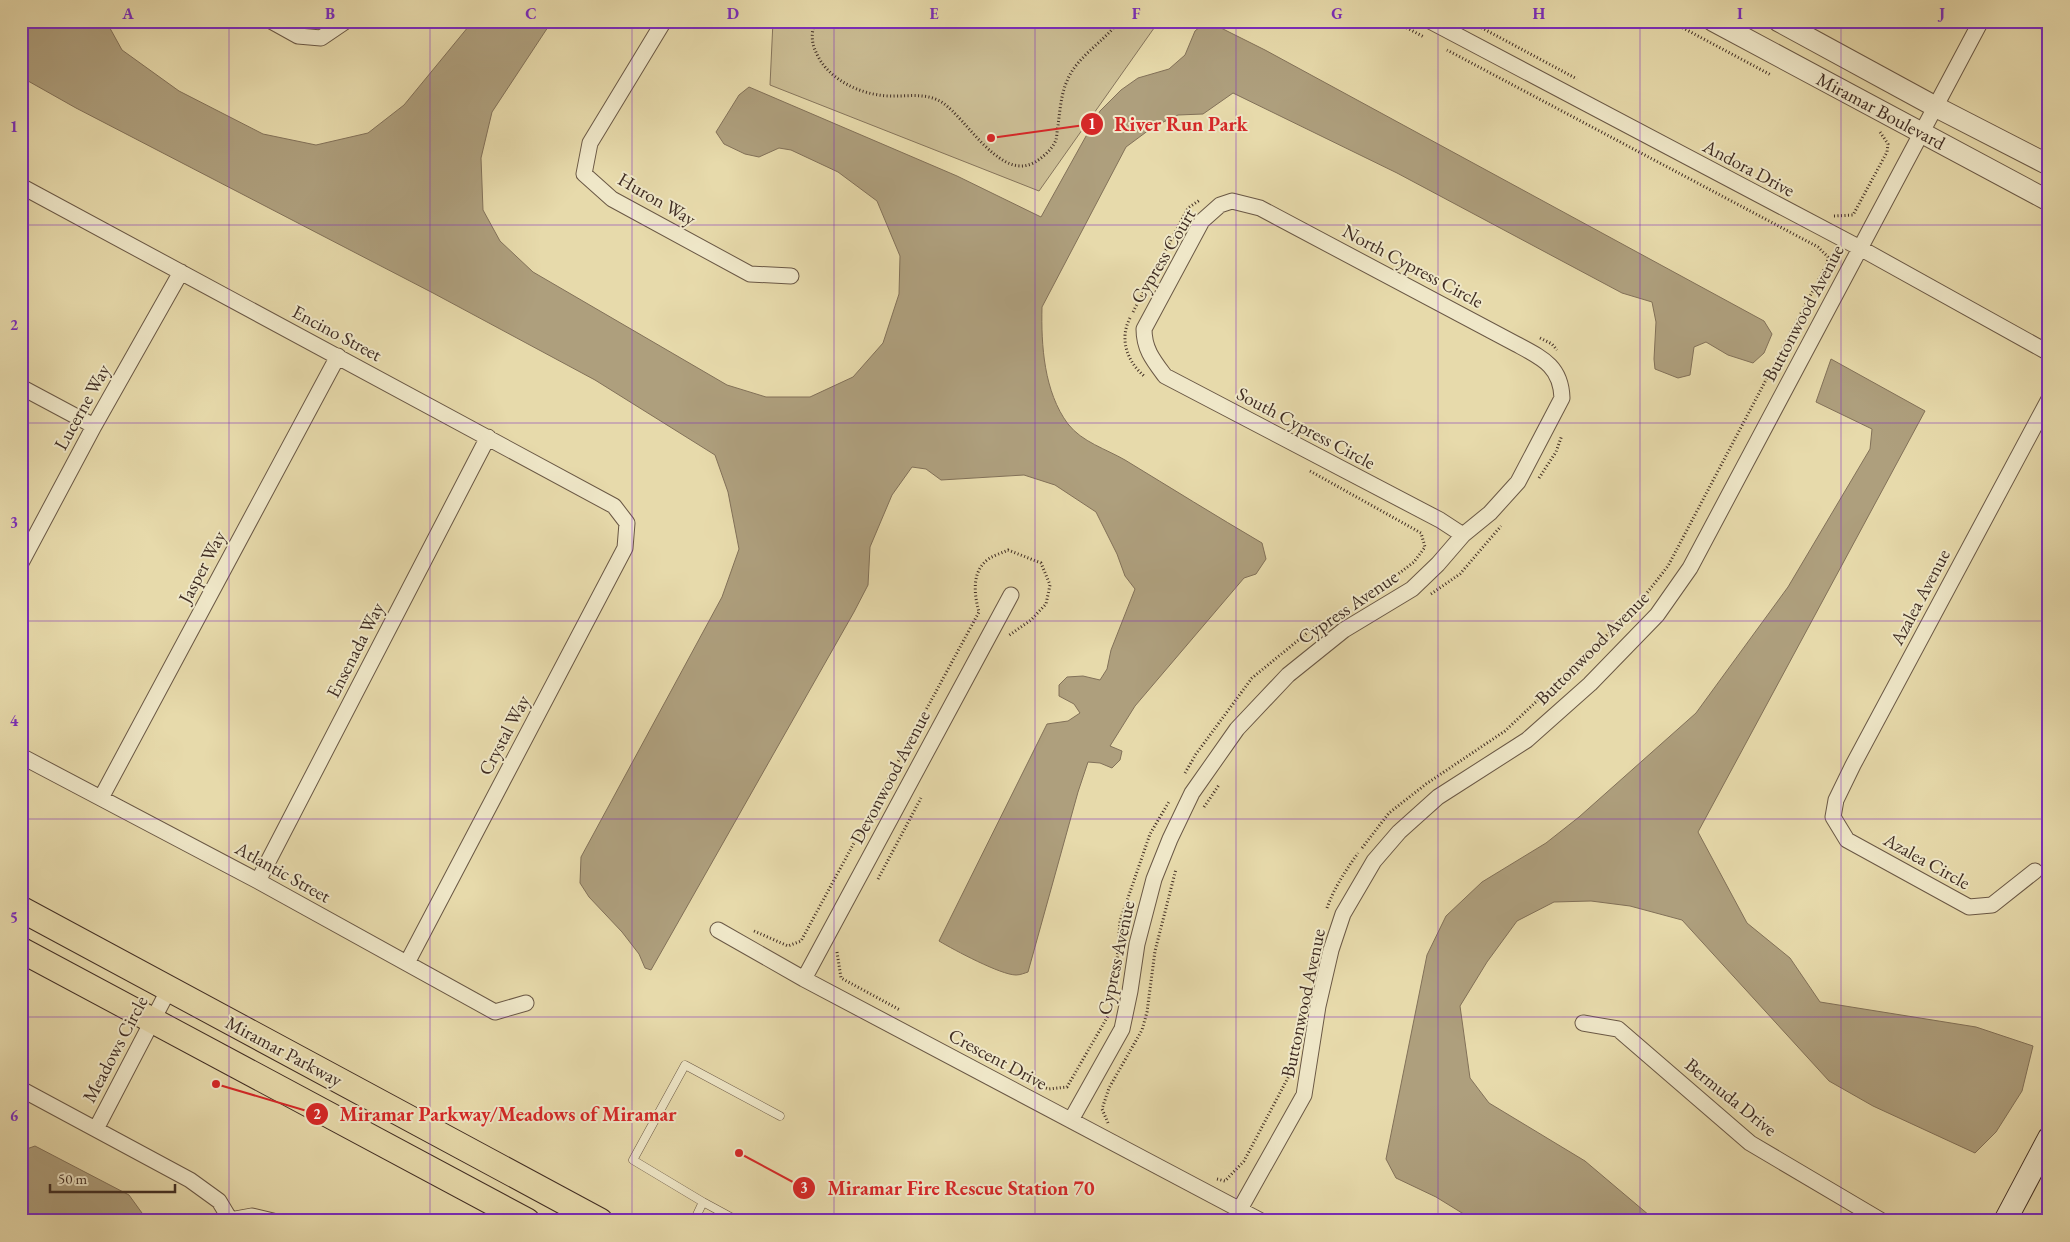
<svg xmlns="http://www.w3.org/2000/svg" width="2070" height="1242" viewBox="0 0 2070 1242" font-family="'EB Garamond',serif">
  <style>
    .green { fill: #cbbd94; stroke: #86755c }
    .water { fill: #ae9f7d; stroke: #827159 }
    .lines { fill: none; stroke-linecap: round; stroke-linejoin: round }
    .service-casing { stroke: #6a5845; stroke-width: 9 }
    .minor-casing { stroke: #6a5845; stroke-width: 17 }
    .tertiary-casing { stroke: #6a5845; stroke-width: 22 }
    .secondary-casing { stroke: #402d23; stroke-width: 24 }
    .primary-casing { stroke: #402d23; stroke-width: 27 }
    .path { stroke: #402d23; stroke-width: 3; stroke-dasharray: 1 2.5; stroke-linecap: butt }
    .service { stroke: #efe7c8; stroke-width: 8 }
    .minor { stroke: #efe7c8; stroke-width: 15 }
    .tertiary { stroke: #efe7c8; stroke-width: 20 }
    .secondary { stroke: #efe7c8; stroke-width: 22 }
    .primary { stroke: #e7daab; stroke-width: 25 }
    .grid { fill: none; stroke: #7b2cbf; stroke-width: 1; stroke-opacity: 0.55 }
    .labels { text-anchor: middle; dominant-baseline: central; stroke-width: 4; stroke-linejoin: round; paint-order: stroke }
    .street-label { font-size: 19px; fill: #402d23; stroke: #efe7c8 }
    .leader { fill: none; stroke: #d62828; stroke-width: 2 }
    .callout-dot { fill: #d62828; stroke: #efe7c8; stroke-width: 2 }
    .mark-label { font-size: 15px; text-anchor: middle; font-weight: bold; fill: #fff }
    .callout-label { font-size: 20px; text-anchor: middle; font-weight: bold; fill: #d62828; stroke: #efe7c8; stroke-width: 4; stroke-linejoin: round; paint-order: stroke }
    .neatline { fill: none; stroke: #7b2cbf; stroke-width: 2 }
    .grid-label { font-size: 16px; text-anchor: middle; font-weight: bold; fill: #7b2cbf }
  </style>
  <rect width="100%" height="100%" fill="#e7daab"/>
  <filter id="stains"><feTurbulence type="fractalNoise" baseFrequency=".004" numOctaves="4"/><feColorMatrix values="0 0 0 0 .2 0 0 0 0 .09 0 0 0 0 .02 0 0 0 .5 -.17"/></filter>
  <radialGradient id="worn" r=".72"><stop offset=".6" stop-color="#630" stop-opacity="0"/><stop offset="1" stop-color="#630" stop-opacity=".3"/></radialGradient>
  <!-- green -->
  <path class="green" d="M773 21H1159L1039 191 770 85Z"/>
  <!-- water -->
  <path class="water" d="M21 21H106L122 50 179 91 263 134 316 145 368 133 404 105 473 21H552L492 112 481 158 483 210 500 241 533 272 727 385 766 397H810L853 377 883 343 899 294 900 256 877 201 838 172 791 150 779 148 759 157 745 154 724 144 716 132 739 95 749 87 957 176 1041 217 1100 111 1121 90 1138 78 1169 69 1185 55 1195 31 1207 21 1265 50 1764 321 1772 334 1764 353 1753 363 1728 355 1706 342 1694 347 1690 375 1678 378 1655 369 1654 359 1656 322 1652 302 1622 293 1397 173 1233 93 1203 114 1178 115 1153 127 1126 147 1042 307C1041 345 1044 392 1068 424 1082 442 1106 449 1125 460 1171 488 1216 516 1262 543L1266 559 1256 574 1244 578 1135 706 1110 746 1122 751 1120 760 1112 768 1100 763 1088 762 1078 792 1028 972C1025 973 1020 975 1016 975 1001 975 954 950 939 941L1047 724 1068 721 1080 713 1074 704 1059 696V685L1067 677 1083 676 1100 680 1107 669 1111 650 1135 589 1125 576 1117 554 1096 512 1055 485 1024 475 941 480 926 469 912 467 892 495 870 547 868 585 854 612 651 970 645 968 639 954 622 932 589 897 580 883 581 857 722 597 739 549 728 492 715 455 595 380 433 293 76 108 21 77Z
    M1831 359 1925 411 1698 832 1747 923 1790 958 1820 1002 1976 1027 2033 1046 2022 1091 1996 1132 1975 1153 1873 1106 1829 1081 1682 920 1630 906 1591 901 1554 902 1517 921 1487 962 1460 1006 1470 1078 1489 1103 1585 1161 1656 1221H1475L1436 1197 1396 1178 1386 1159 1427 955 1446 916 1482 882 1546 843 1579 817 1696 713 1788 587 1870 449 1872 429 1816 402Z
    M35 1146 129 1195 142 1213 138 1221H21V1151Z"/>
  <g class="lines">
    <!-- service casing -->
    <g class="service-casing">
      <path id="service" d="M703 1202 633 1160 685 1065 780 1116
        M694 1221 703 1202 738 1221"/>
    </g>
    <!-- minor casing -->
    <g class="minor-casing">
      <path id="minor" d="M271 21 298 36 321 38 346 21
        M664 21 590 143 584 174 612 199 750 274 791 276
        M1430 21 1860 248 2049 353
        M2043 21 2049 24
        M21 186 614 506 627 523 625 548 407 963
        M21 387 94 426
        M21 563 94 426 181 272
        M21 756 258 881 495 1012 526 1003
        M101 798 338 356
        M2035 871 1992 905 1969 907 1847 840 1833 817 1836 800 1853 765 2049 399
        M258 881 488 437
        M718 930 804 979 1261 1221
        M804 979 1011 595
        M1583 1023 1618 1029 1750 1143 1882 1221
        M21 1089 190 1180 219 1201 231 1221
        M1071 1120 1122 1029 1130 991 1137 944 1154 879 1170 839 1192 793 1237 729 1288 675 1344 630 1412 589 1438 564 1463 535 1490 513 1518 482 1562 398C1561 366 1542 358 1516 344L1260 208 1232 201 1220 205 1202 221 1144 329C1144 349 1153 360 1165 376L1440 520 1463 535
        M96 1129 169 989
        M1240 1209 1304 1095 1318 1006 1331 950 1343 914 1374 861 1399 832 1438 797 1527 740 1590 684 1657 615 1690 568 1981 21
        M230 1220 252 1216 273 1221"/>
    </g>
    <!-- tertiary casing -->
    <g class="tertiary-casing">
      <path id="tertiary" d="M1713 21 2049 201
        M1778 21 1936 107 2049 165"/>
    </g>
    <!-- secondary casing -->
    <g class="secondary-casing">
      <path id="secondary" d="M2005 1221 2049 1138"/>
    </g>
    <!-- primary casing -->
    <g class="primary-casing">
      <path id="primary" d="M21 909 600 1221
        M21 950 527 1221"/>
    </g>
    <!-- path -->
    <path class="path" d="M815 21C810 37 812 46 820 60 835 84 868 97 895 96 912 96 928 93 943 103 966 119 997 174 1028 165 1039 162 1052 150 1056 140 1057 136 1057 130 1058 125 1060 111 1061 94 1067 81 1077 56 1104 42 1119 21
      M1394 21 1424 37
      M1469 21 1577 79
      M1670 21 1771 75
      M1834 216 1853 215 1887 152 1888 144 1880 132
      M1133 312 1188 208 1200 200
      M1130 318C1119 339 1127 361 1144 376
      M1540 338 1552 344 1557 350
      M1310 471 1421 533 1425 547 1414 562 1376 591
      M1539 478 1556 452 1562 435
      M1431 594 1460 574 1501 526
      M1185 773 1196 754 1252 678 1312 629 1334 616
      M1204 807 1219 785
      M1362 848 1389 813 1426 784 1505 731 1608 634 1643 598 1668 566 1827 264 1828 257 1818 247 1447 50
      M878 879 921 798
      M1327 908C1334 888 1346 870 1358 853
      M754 931 788 946 801 941 979 612C974 594 971 570 990 558 995 555 1002 553 1008 550L1041 563 1050 585 1046 604 1031 620 1008 636
      M837 952 841 978 900 1010
      M1117 961 1120 921 1150 834 1170 800
      M1046 1088 1049 1089 1067 1087 1108 1016
      M1108 1123 1102 1109 1109 1088 1142 1030 1147 1012 1155 951 1176 869
      M1217 1179 1225 1181 1244 1161 1291 1072"/>
    <!-- service -->
    <use href="#service" class="service"/>
    <!-- minor -->
    <use href="#minor" class="minor"/>
    <!-- tertiary -->
    <use href="#tertiary" class="tertiary"/>
    <!-- secondary -->
    <use href="#secondary" class="secondary"/>
    <!-- primary -->
    <use href="#primary" class="primary"/>
  </g>
  <!-- grid -->
  <path class="grid" d="M229 21V1221M430 21V1221M632 21V1221M834 21V1221M1035 21V1221M1236 21V1221M1438 21V1221M1640 21V1221M1841 21V1221M21 225H2049M21 423H2049M21 621H2049M21 819H2049M21 1017H2049"/>
  <g class="labels">
    <!-- street labels -->
    <g class="street-label">
      <text transform="translate(1881 111) rotate(28)">Miramar Boulevard</text>
      <text transform="translate(1749 168) rotate(28)">Andora Drive</text>
      <text transform="translate(657 199) rotate(30)">Huron Way</text>
      <text transform="translate(1163 256) rotate(-59)">Cypress Court</text>
      <text transform="translate(1413 266) rotate(28)">North Cypress Circle</text>
      <text transform="translate(1803 313) rotate(-62)">Buttonwood Avenue</text>
      <text transform="translate(337 333) rotate(28)">Encino Street</text>
      <text transform="translate(82 407) rotate(-61)">Lucerne Way</text>
      <text transform="translate(1306 428) rotate(28)">South Cypress Circle</text>
      <text transform="translate(202 567) rotate(-62)">Jasper Way</text>
      <text transform="translate(1920 597) rotate(-62)">Azalea Avenue</text>
      <text transform="translate(1348 607) rotate(-34)">Cypress Avenue</text>
      <text transform="translate(1592 648) rotate(-45)">Buttonwood Avenue</text>
      <text transform="translate(355 650) rotate(-63)">Ensenada Way</text>
      <text transform="translate(504 735) rotate(-62)">Crystal Way</text>
      <text transform="translate(890 777) rotate(-62)">Devonwood Avenue</text>
      <text transform="translate(1927 861) rotate(29)">Azalea Circle</text>
      <text transform="translate(283 872) rotate(29)">Atlantic Street</text>
      <text transform="translate(1116 958) rotate(-78)">Cypress Avenue</text>
      <text transform="translate(1303 1003) rotate(-78)">Buttonwood Avenue</text>
      <text transform="translate(115 1049) rotate(-62)">Meadows Circle</text>
      <text transform="translate(284 1051) rotate(28)">Miramar Parkway</text>
      <text transform="translate(998 1059) rotate(28)">Crescent Drive</text>
      <text transform="translate(1731 1097) rotate(39)">Bermuda Drive</text>
    </g>
  </g>
  <!-- callouts -->
  <path class="leader" d="M991 138L1092 124M216 1084L317 1114M739 1153L804 1188"/>
  <g class="callout-dot">
    <circle cx="991" cy="138" r="5"/>
    <circle cx="216" cy="1084" r="5"/>
    <circle cx="739" cy="1153" r="5"/>
    <circle cx="1092" cy="124" r="12"/>
    <circle cx="317" cy="1114" r="12"/>
    <circle cx="804" cy="1188" r="12"/>
  </g>
  <g class="mark-label">
    <text x="1092" y="129">1</text>
    <text x="317" y="1119">2</text>
    <text x="804" y="1193">3</text>
  </g>
  <g class="callout-label">
    <text x="1181" y="131">River Run Park</text>
    <text x="508" y="1121">Miramar Parkway/Meadows of Miramar</text>
    <text x="961" y="1195">Miramar Fire Rescue Station 70</text>
  </g>
  <!-- margin -->
  <rect width="2070" height="1242" fill="none" stroke="#e7daab" stroke-width="55"/>
  <!-- scale -->
  <path d="M50 1184v8h125v-8" fill="none" stroke="#402d23" stroke-width="2.5"/>
  <text x="58" y="1184" font-size="15" fill="#402d23" stroke="#efe7c8" stroke-width="4" paint-order="stroke">50 m</text>
  <rect x="28" y="28" width="2014" height="1186" class="neatline"/>
  <g class="grid-label">
    <text x="128" y="19">A</text>
    <text x="330" y="19">B</text>
    <text x="531" y="19">C</text>
    <text x="733" y="19">D</text>
    <text x="934" y="19">E</text>
    <text x="1136" y="19">F</text>
    <text x="1337" y="19">G</text>
    <text x="1539" y="19">H</text>
    <text x="1740" y="19">I</text>
    <text x="1942" y="19">J</text>
    <text x="14" y="132">1</text>
    <text x="14" y="330">2</text>
    <text x="14" y="528">3</text>
    <text x="14" y="726">4</text>
    <text x="14" y="923">5</text>
    <text x="14" y="1121">6</text>
  </g>
  <rect width="100%" height="100%" filter="url(#stains)"/>
  <rect width="100%" height="100%" fill="url(#worn)"/>
</svg>
